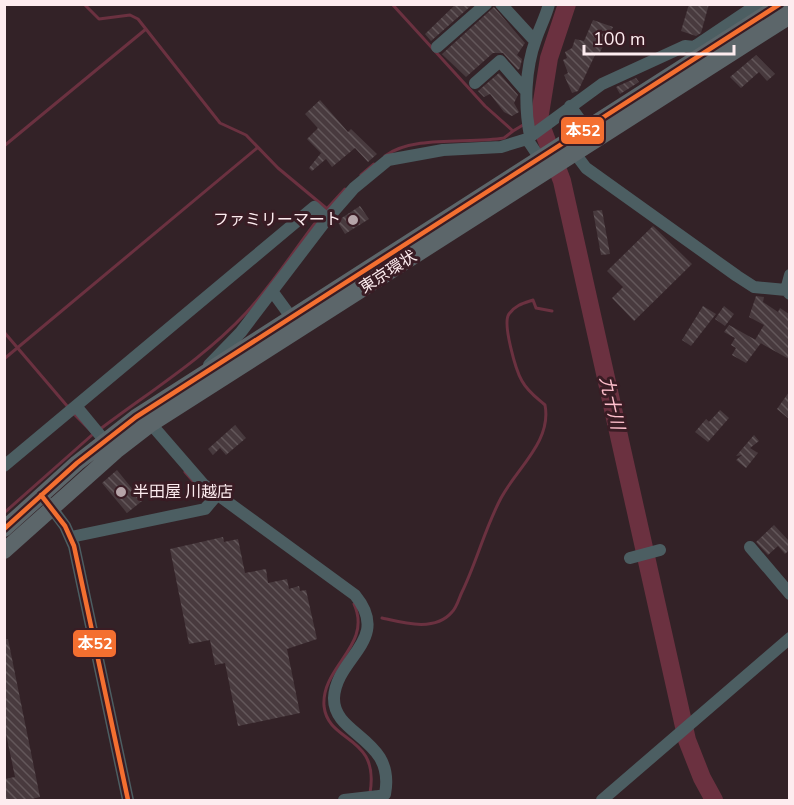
<svg xmlns="http://www.w3.org/2000/svg" width="794" height="805" viewBox="0 0 794 805" font-family="'Nunito Sans','Noto Sans JP',sans-serif">
  <style>
    .lines { fill: none; stroke-linecap: round; stroke-linejoin: round }
    .stream { stroke: #6b3140; stroke-width: 3 }
    .river { stroke: #6b3140; stroke-width: 18 }
    .building { fill: url(#building-back-hatch) }
    .minor { stroke: #4c5e62; stroke-width: 12 }
    .highway { stroke: #5c666a; stroke-width: 16 }
    .bus-1-casing { stroke: #391c24; stroke-width: 9 }
    .bus-1 { stroke: #f46f30; stroke-width: 4.5 }
    .poi-dot { fill: #b6a5a9; stroke: #391c24; stroke-width: 2 }
    .labels { text-anchor: middle; dominant-baseline: central; stroke-width: 6; stroke-linejoin: round; paint-order: stroke }
    .poi-label { font-size: 16px; fill: #fdecef; stroke: #391c24; text-anchor: end }
    .street-label { font-size: 16px; fill: #fdecef; stroke: #391c24 }
    .water-label { font-size: 18px; font-style: italic; fill: #ffc0cd; stroke: #391c24 }
    .line-badge { stroke: #391c24; stroke-width: 2 }
    .badge-label { font-size: 16px; text-anchor: middle; font-weight: bold; fill: #fff }
  </style>
  <defs>
    <pattern id="building-back-hatch" width="6" height="6" patternUnits="userSpaceOnUse" patternTransform="scale(1.5)"><rect width="6" height="6" fill="#483a3e"/><path d="M-1 5l2 2M0 0l6 6M5-1l2 2" fill="none" stroke="#63575a"/></pattern>
  </defs>
  <rect width="100%" height="100%" fill="#332227"/>
  <g class="lines">
    <!-- stream -->
    <path class="stream" d="M84 4 99 19 130 15 138 19 220 123 246 135 278 168 326 208
      M392 4 485 106 513 131 523 125
      M4 146 146 29
      M385 156C413 135 469 144 504 138L513 131
      M361 175 374 164
      M323 213 345 189
      M4 332 68 407
      M4 359 257 148
      M72 412 94 434
      M99 430C149 392 203 359 246 313 273 284 295 249 319 218
      M185 472 199 488
      M4 513 92 435
      M354 604C373 646 321 666 324 706 328 744 380 734 370 793
      M382 618C404 623 435 632 452 612 457 607 459 598 462 592 477 561 485 528 501 498 517 468 552 441 545 405 537 398 528 392 522 381 516 371 502 323 509 314 515 305 524 303 533 300L536 308 552 311"/>
    <!-- river -->
    <path class="river" d="M567 4 549 58 539 120 562 181 687 740 702 778 714 800"/>
  </g>
  <!-- building -->
  <path class="building" d="M456 4H473L431 41 425 34Z
    M689 4H709L701 33 696 36 681 31Z
    M494 7 525 43 517 55 522 59 520 68 518 70 503 53H493L466 77 442 54Z
    M593 20 613 27 599 54 596 53 578 91 572 93 564 75 568 73 563 60 567 58 565 52 572 48 575 39 584 41Z
    M756 55 775 74 767 81 759 72 741 88 730 77Z
    M499 73 518 95 514 103 519 112 512 116 504 112 490 94 484 97 478 91Z
    M636 78 639 82 620 94 616 87Z
    M320 100 348 132 351 129 377 154 368 162 355 148 332 167 326 159 312 171 309 168 321 153 307 139 318 128 305 114Z
    M360 206 369 219 345 234 337 221Z
    M602 210 610 254 601 255 593 211Z
    M653 226 692 264 634 321 612 298 623 287 607 271Z
    M756 296 764 297 763 302 778 312 780 308 789 314V359L755 340 764 325 749 317Z
    M703 306 716 314 691 346 682 340Z
    M724 306 734 314 725 326 715 319Z
    M729 325 761 343 746 363 732 355 736 348 731 345 735 338 724 332Z
    M789 392V419L777 409Z
    M720 410 729 418 708 442 695 432 706 419 709 422Z
    M235 425 246 438 226 455 220 448 213 455 208 449Z
    M754 435 759 441 750 448 758 453 746 468 736 460 742 455 736 456Z
    M117 470 142 501 127 513 102 483Z
    M774 525 789 541V550L785 554 778 546 768 555 756 542Z
    M223 537 224 542 238 539 245 573 266 569 268 583 287 579 289 589 299 586 300 591 306 590 317 639 287 649 300 713 238 726 225 663 215 665 210 640 189 644 170 549Z
    M4 639H8L40 797 23 801H4V779L15 777 4 724Z"/>
  <g class="lines">
    <!-- minor -->
    <path class="minor" d="M501 4 535 41
      M437 47 486 4
      M475 83 500 61 526 91
      M570 106 586 128
      M530 136C524 105 525 69 536 39 540 27 546 16 549 4
      M527 139 539 157
      M574 152 586 168 737 276 754 287 786 290 790 294
      M786 290 790 275
      M272 291 291 317
      M209 365 241 332 327 219
      M76 406 104 440
      M151 424 203 484 355 595C392 640 336 657 334 698 333 736 396 738 385 794L379 796 344 800
      M4 466 314 207 327 219 354 188 388 160 443 150 501 147 527 139 602 84 685 46 694 47 758 4
      M48 503 65 526 74 546 128 800
      M71 537 205 509 216 496
      M750 547 790 594
      M630 558 660 550
      M602 800 790 638"/>
    <!-- highway -->
    <path class="highway" d="M4 529 77 463 136 417 781 4
      M4 551 116 451 151 424 790 16"/>
    <!-- bus-1 casing -->
    <g class="bus-1-casing">
      <path id="bus-1" d="M41 495 65 526 74 546 128 800
        M4 529 77 463 136 417 780 4"/>
    </g>
    <!-- bus-1 -->
    <use href="#bus-1" class="bus-1"/>
  </g>
  <!-- markers -->
  <g class="poi-dot">
    <circle cx="353" cy="220" r="6"/>
    <circle cx="121" cy="492" r="6"/>
  </g>
  <g class="labels">
    <!-- poi labels -->
    <g class="poi-label">
      <text x="341" y="220">ファミリーマート</text>
      <text x="133" y="492" text-anchor="start">半田屋 川越店</text>
    </g>
    <!-- street labels -->
    <g class="street-label">
      <text transform="translate(388 272) rotate(-33)">東京環状</text>
    </g>
    <!-- water labels -->
    <g class="water-label">
      <text transform="translate(612 403) rotate(77)">九十川</text>
    </g>
  </g>
  <g class="line-badge">
    <rect x="560" y="116" width="45" height="29" rx="6" fill="#f46f30"/>
    <rect x="72" y="629" width="45" height="29" rx="6" fill="#f46f30"/>
  </g>
  <g class="badge-label">
    <text x="583" y="136">本52</text>
    <text x="95" y="649">本52</text>
  </g>
  <!-- border -->
  <rect width="794" height="805" fill="none" stroke="#fdecef" stroke-width="12"/>
  <!-- scale -->
  <path d="M584 45v9h150v-9" fill="none" stroke="#fdecef" stroke-width="3"/>
  <text x="593" y="45" font-size="18" fill="#fdecef" stroke="#391c24" stroke-width="4.5" paint-order="stroke">100 m</text>
</svg>
